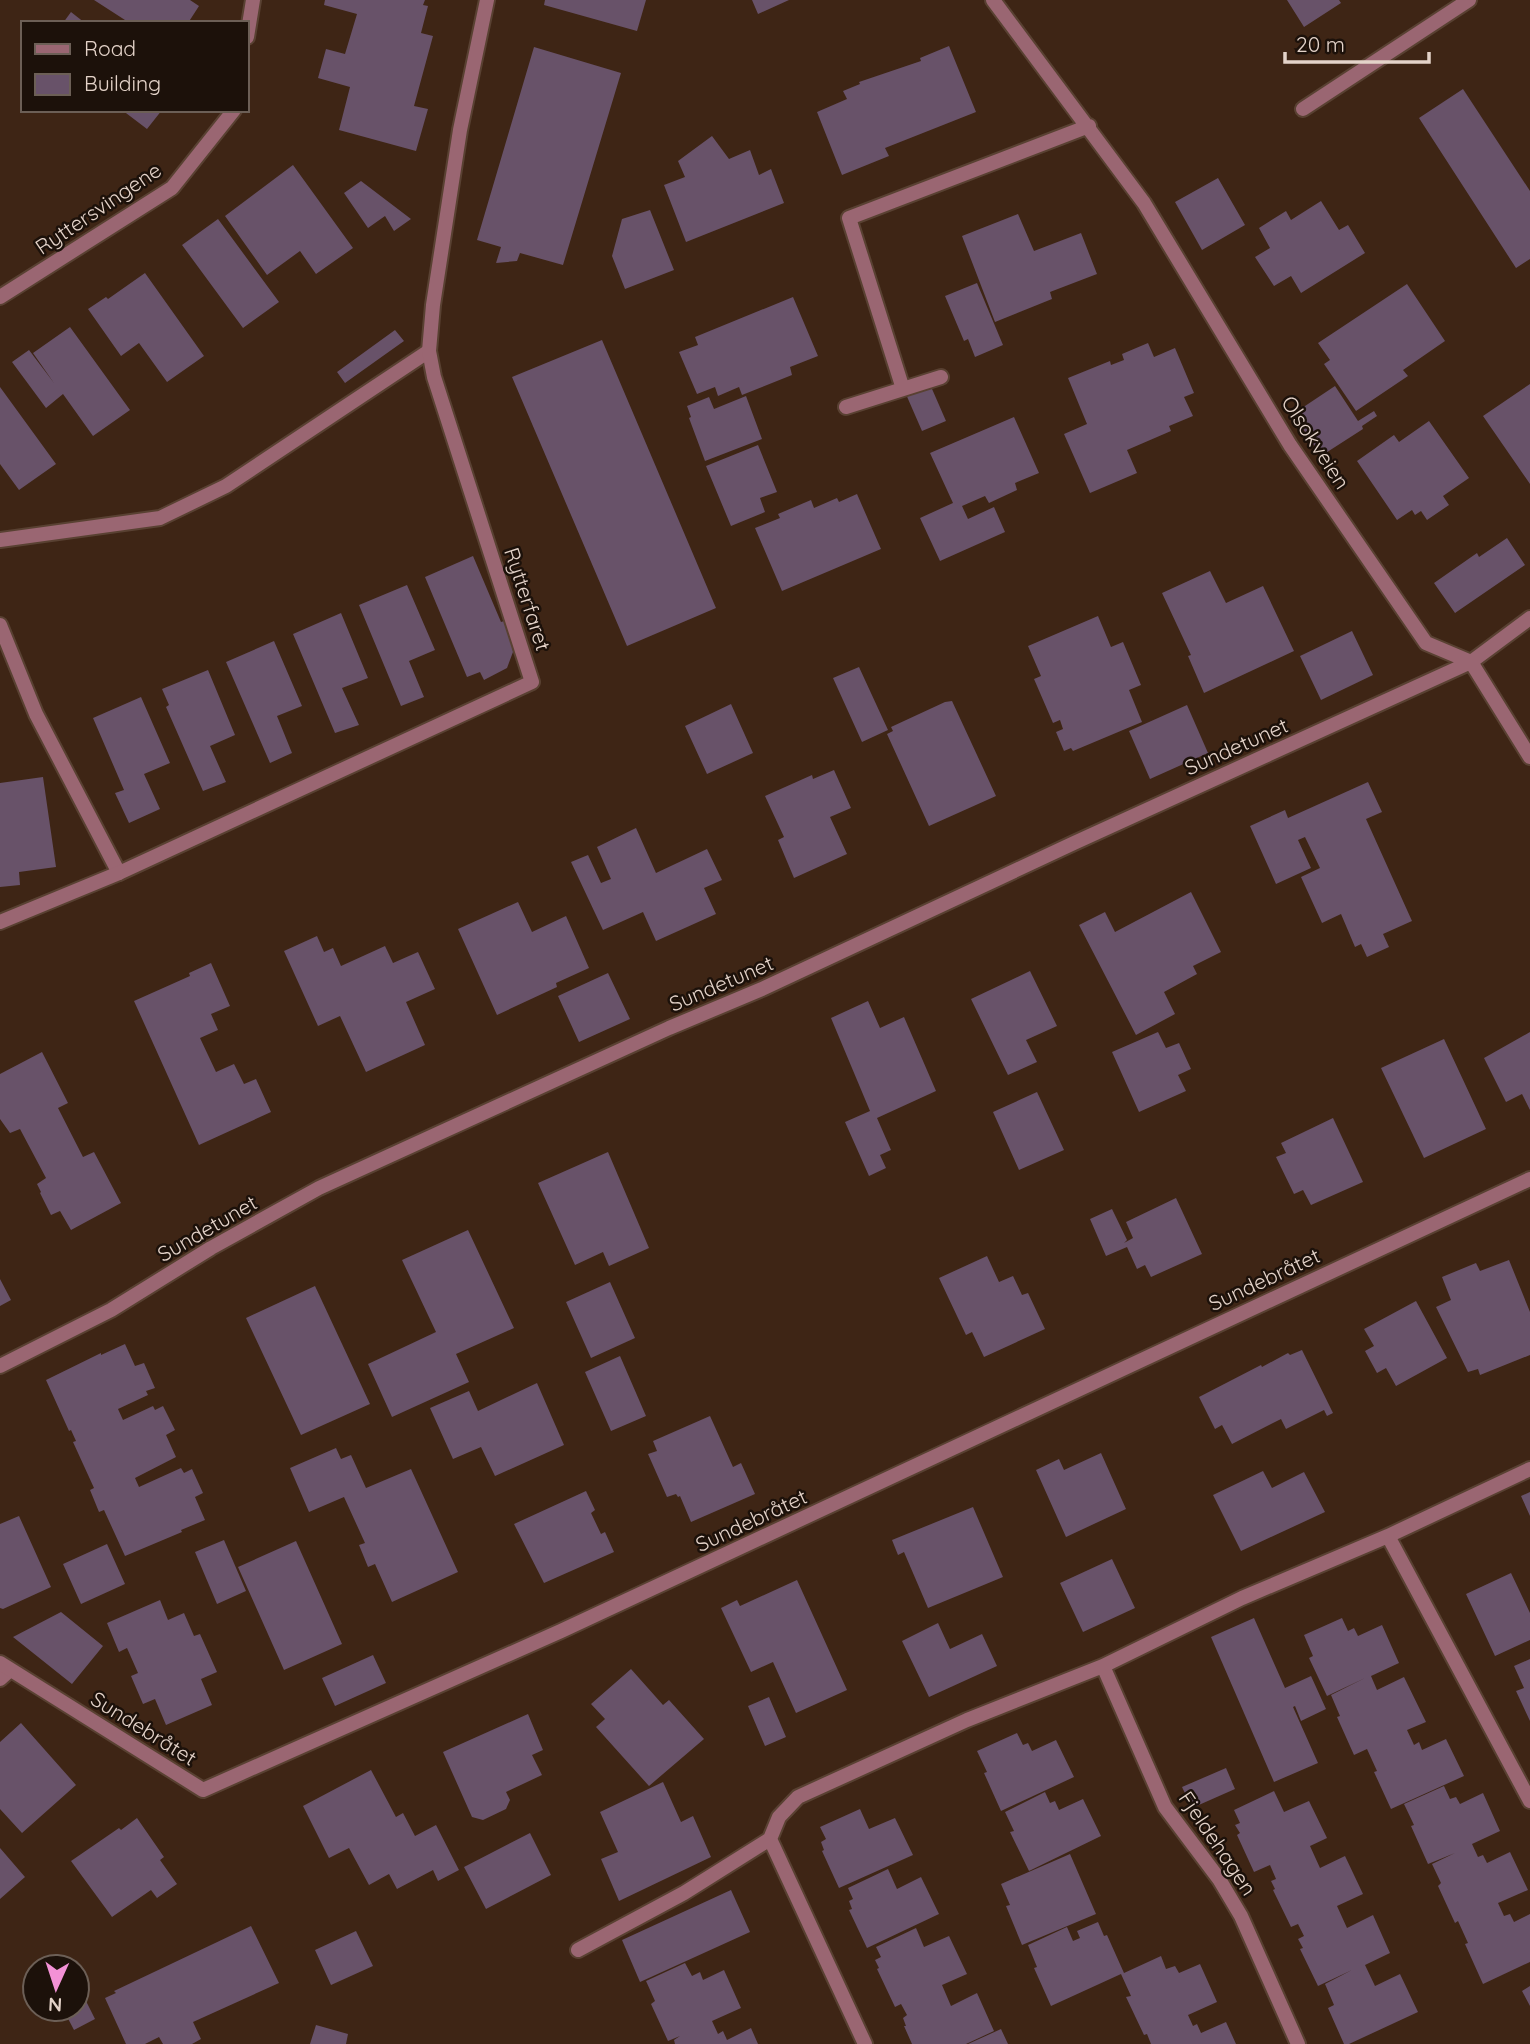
<svg xmlns="http://www.w3.org/2000/svg" width="1530" height="2044" viewBox="0 0 1530 2044" font-family="Quicksand,sans-serif">
  <style>
    .building { fill: #685269 }
    .lines { fill: none; stroke-linecap: round; stroke-linejoin: round }
    .service-casing { stroke: #594132; stroke-width: 18 }
    .minor-casing { stroke: #594132; stroke-width: 18 }
    .service { stroke: #9a6672; stroke-width: 14 }
    .minor { stroke: #9a6672; stroke-width: 14 }
    .labels { text-anchor: middle; dominant-baseline: central; stroke-width: 5; stroke-linejoin: round; paint-order: stroke }
    .street-label { font-size: 21px; fill: #e4d3c9; stroke: #1c110a }
  </style>
  <rect width="100%" height="100%" fill="#3e2515"/>
  <!-- building -->
  <path class="building" d="M94 0H190L199 6 188 23H124L125 20Z
    M325 0H425L423 5 428 6 421 33 433 36 414 106 428 109 416 151 339 130 350 87 318 78 326 49 345 54 357 14 324 5Z
    M545 0H646L637 31 544 5Z
    M752 0H789L758 14Z
    M1287 0H1339L1341 3 1304 27Z
    M71 12 85 23H63Z
    M949 46 976 112 885 148 889 156 842 175 817 112 847 99 843 91 860 84 859 82 921 61 920 58Z
    M534 47 621 73 563 265 520 253 517 261 496 263 501 247 477 240Z
    M1463 89 1530 191V259L1516 268 1419 118Z
    M122 110H162L147 129Z
    M712 136 729 159 750 150 759 175 771 169 784 203 686 242 664 185 685 177 678 161Z
    M293 165 353 248 316 274 300 251 267 275 225 216Z
    M1218 178 1245 225 1202 250 1175 202Z
    M361 181 411 219 394 231 385 216 368 228 344 193Z
    M1321 201 1339 230 1348 225 1365 253 1301 293 1291 276 1274 286 1255 257 1270 248 1259 228 1286 211 1291 220Z
    M650 210 674 270 625 289 612 256 622 219Z
    M1018 214 1034 251 1081 233 1097 274 1050 292 1052 299 995 322 962 236Z
    M218 219 279 302 243 328 182 245Z
    M145 273 204 356 167 382 139 343 121 356 88 309 106 297 108 299Z
    M977 283 1003 345 975 357 968 339 964 341 945 296Z
    M1407 284 1445 341 1403 370 1408 376 1356 411 1324 364 1330 360 1318 343Z
    M793 297 818 356 790 367 792 375 742 395 739 387 718 396 715 387 697 394 679 352 698 345 695 337Z
    M70 327 130 410 93 436 63 394 46 408 12 362 29 350 54 383 33 353Z
    M395 330 404 341 345 383 337 372Z
    M602 340 716 608 627 646 512 377Z
    M1148 343 1154 357 1175 348 1194 393 1184 397 1193 416 1169 426 1171 431 1127 450 1137 473 1090 493 1064 434 1087 424 1068 378 1110 361 1111 365 1124 360 1122 354Z
    M929 382 946 421 922 431 905 392Z
    M1530 384V484L1483 416Z
    M1335 386 1358 421 1374 411 1377 416 1362 426 1363 429 1321 456 1293 414Z
    M0 387 56 464 19 490 0 464Z
    M746 396 762 439 705 461 689 418 691 417 687 406 709 397 714 409Z
    M1014 417 1039 473 1015 483 1017 490 989 503 985 496 962 506 968 519 994 507 1005 532 940 561 920 518 953 503 930 453Z
    M1429 421 1469 478 1443 496 1449 505 1427 520 1421 511 1415 515 1412 510 1397 520 1357 461 1394 435 1399 442Z
    M758 445 777 492 760 498 765 512 731 526 706 466Z
    M857 494 881 549 782 591 755 528 780 518 778 514 811 500 814 508 837 498 839 502Z
    M1507 538 1525 565 1455 613 1434 583 1477 553 1479 557Z
    M473 556 501 622 504 621 512 642 513 652 507 668 484 680 480 672 467 677 425 577Z
    M1210 571 1226 603 1263 586 1294 651 1204 693 1188 656 1191 655 1162 593Z
    M407 585 435 650 409 661 424 697 401 706 359 605Z
    M341 613 368 678 342 688 359 725 335 733 293 634Z
    M1098 616 1111 647 1123 642 1141 685 1129 690 1142 722 1073 751 1071 748 1064 751 1056 732 1063 729 1060 720 1053 723 1034 679 1041 676 1028 646Z
    M1352 631 1373 675 1321 700 1300 656Z
    M274 641 302 706 277 716 292 753 270 763 226 662Z
    M859 667 888 730 862 742 833 678Z
    M208 670 235 735 210 746 226 782 203 791 166 707 169 705 162 689Z
    M141 697 170 763 144 774 160 809 129 823 115 793 124 790 93 718Z
    M952 701 996 796 929 826 887 734 893 731 891 727 945 702Z
    M731 704 753 753 707 774 685 726Z
    M1187 705 1208 753 1150 779 1129 731Z
    M834 770 851 808 830 817 847 854 794 878 778 840 784 837 765 796 812 775 813 779Z
    M43 777 56 867 19 872 20 885 0 887V783Z
    M1368 782 1382 812 1366 819 1412 921 1383 934 1389 947 1367 957 1361 944 1355 947 1341 914 1322 923 1301 877 1320 868 1305 837 1298 840 1311 868 1276 884 1250 826 1285 810 1288 818Z
    M636 828 656 873 707 849 722 880 704 888 716 914 656 941 643 912 603 930 571 862 588 855 601 883 611 879 597 847Z
    M1191 892 1221 952 1193 966 1197 974 1164 992 1175 1014 1136 1035 1079 925 1105 912 1115 932Z
    M518 902 532 932 566 916 589 968 556 983 557 987 497 1015 458 929Z
    M317 936 324 952 333 948 341 966 385 946 393 963 418 952 435 989 406 1002 425 1045 366 1072 340 1016 318 1026 284 951Z
    M211 963 230 1006 211 1014 218 1030 200 1038 216 1072 234 1064 244 1084 256 1079 271 1112 199 1145 134 1001 190 976 189 973Z
    M1030 971 1057 1026 1026 1040 1037 1062 1008 1075 971 999Z
    M608 973 630 1019 579 1042 558 996Z
    M868 1001 880 1028 904 1017 936 1091 877 1118 891 1150 880 1155 886 1168 869 1176 845 1122 870 1111 831 1018Z
    M1158 1032 1166 1048 1179 1043 1191 1069 1178 1075 1186 1091 1139 1112 1112 1052Z
    M1530 1032V1110L1522 1094 1506 1102 1484 1058Z
    M1444 1039 1486 1129 1424 1158 1381 1068Z
    M42 1052 68 1103 58 1108 83 1157 94 1152 121 1203 71 1230 60 1211 51 1215 40 1193 41 1192 37 1184 46 1178 20 1129 10 1133 0 1119V1074Z
    M1037 1092 1064 1150 1019 1170 993 1112Z
    M1333 1118 1363 1182 1311 1205 1303 1190 1294 1194 1276 1157 1286 1153 1281 1143Z
    M608 1152 649 1248 609 1266 603 1252 575 1265 538 1183Z
    M1176 1198 1202 1254 1151 1277 1145 1265 1137 1269 1127 1247 1106 1256 1090 1219 1112 1209 1127 1240 1124 1243 1133 1238 1126 1222Z
    M468 1230 514 1328 456 1354 469 1382 392 1417 368 1364 436 1332 402 1260Z
    M987 1256 999 1282 1013 1276 1022 1295 1028 1293 1045 1329 984 1357 972 1332 966 1335 939 1278Z
    M1509 1260 1530 1312V1355L1480 1375 1478 1369 1468 1372 1436 1307 1451 1300 1442 1277 1476 1263 1480 1271Z
    M0 1279 11 1300 0 1306Z
    M610 1282 635 1338 591 1358 566 1302Z
    M315 1286 370 1404 301 1435 246 1318Z
    M1416 1301 1447 1358 1396 1386 1386 1368 1377 1373 1365 1351 1374 1346 1364 1329Z
    M125 1344 135 1366 144 1363 155 1388 146 1391 148 1395 118 1409 123 1420 153 1406 155 1410 163 1406 175 1430 166 1435 176 1457 135 1478 139 1487 181 1468 184 1473 192 1469 203 1493 195 1497 205 1520 181 1530 182 1532 125 1556 104 1510 99 1512 90 1490 94 1488 73 1442 76 1441 71 1430 69 1431 46 1380 101 1353V1355Z
    M1302 1350 1333 1413 1327 1416 1324 1410 1286 1429 1281 1419 1232 1444 1222 1425 1215 1429 1199 1397 1261 1365 1262 1367 1288 1353 1290 1355Z
    M620 1356 646 1416 611 1431 585 1372Z
    M537 1383 564 1445 495 1476 481 1447 453 1459 430 1408 469 1391 478 1411Z
    M710 1416 733 1467 741 1463 755 1494 691 1522 680 1496 678 1497 676 1494 667 1497 648 1454 657 1451 653 1441Z
    M336 1448 341 1459 351 1455 366 1488 411 1469 458 1572 392 1602 375 1564 368 1567 359 1545 365 1543 344 1497 309 1512 290 1468Z
    M1101 1453 1126 1509 1066 1537 1036 1470 1059 1459 1064 1470Z
    M1263 1471 1272 1488 1304 1472 1325 1512 1241 1551 1213 1495Z
    M586 1491 595 1510 591 1513 601 1534 605 1532 614 1552 544 1583 514 1524Z
    M1530 1492V1516L1521 1496Z
    M973 1507 1003 1577 928 1608 904 1552 898 1555 892 1540Z
    M19 1516 51 1587 3 1609 0 1608V1524Z
    M224 1540 246 1591 217 1604 195 1552Z
    M296 1541 342 1644 284 1670 238 1567Z
    M107 1544 125 1584 81 1604 63 1564Z
    M1112 1559 1135 1608 1083 1632 1060 1583Z
    M1511 1573 1530 1613V1640L1495 1656 1466 1594Z
    M797 1580 847 1690 796 1713 773 1662 751 1672 721 1608 737 1600 740 1606Z
    M160 1600 168 1620 184 1613 194 1636 200 1634 217 1672 201 1679 212 1705 166 1725 155 1699 143 1704 131 1676 138 1673 127 1648 119 1652 107 1623Z
    M61 1612 103 1646 72 1684 13 1637Z
    M1254 1618 1285 1688 1311 1676 1326 1709 1301 1721 1295 1706 1293 1707 1318 1763 1274 1782 1211 1637Z
    M1342 1618 1348 1631 1354 1628 1358 1636 1382 1625 1399 1663 1371 1676 1377 1690 1404 1677 1426 1722 1407 1730 1414 1745 1419 1742 1422 1750 1446 1739 1464 1776 1391 1809 1374 1772 1377 1771 1367 1749 1354 1755 1337 1717 1340 1716 1331 1695 1365 1678 1327 1696 1309 1658 1313 1656 1304 1635Z
    M938 1623 950 1649 982 1634 997 1666 929 1697 902 1641Z
    M373 1655 386 1683 335 1706 322 1678Z
    M1530 1659V1721L1516 1691 1524 1688 1514 1666Z
    M631 1669 663 1705 669 1700 704 1739 649 1786 596 1727 605 1719 591 1704Z
    M769 1697 786 1737 765 1746 748 1706Z
    M528 1714 543 1750 532 1755 542 1775 506 1792 510 1800 506 1809 483 1820 472 1817 443 1752Z
    M21 1723 76 1785 22 1833 0 1809V1742Z
    M1017 1733 1023 1745 1028 1743 1032 1751 1056 1740 1074 1777 1001 1811 984 1773 987 1772 977 1751Z
    M1226 1768 1235 1789 1192 1808 1182 1787Z
    M371 1770 396 1817 403 1813 415 1836 436 1825 459 1870 438 1881 433 1870 397 1889 389 1874 369 1885 349 1848 329 1858 303 1806Z
    M663 1782 681 1822 693 1816 711 1857 619 1901 601 1859 618 1852 600 1812Z
    M1444 1786 1450 1799 1456 1797 1460 1804 1483 1793 1500 1831 1472 1844 1478 1857 1483 1855 1487 1863 1510 1852 1528 1890 1498 1903 1504 1916 1510 1914 1514 1922 1530 1914V1962L1483 1984 1465 1944 1468 1943 1458 1921 1455 1923 1438 1886 1441 1883 1432 1864 1455 1853 1428 1864 1411 1826 1414 1825 1404 1804Z
    M1274 1791 1284 1812 1309 1801 1327 1838 1310 1846 1320 1868 1345 1856 1363 1894 1337 1906 1347 1928 1373 1915 1390 1953 1365 1965 1375 1986 1400 1974 1418 2012 1349 2044H1344L1328 2008 1334 2005 1325 1984 1352 1970 1318 1986 1300 1949 1303 1948 1298 1939 1304 1936 1298 1924 1291 1927 1273 1890 1275 1889 1271 1881 1276 1879 1270 1865 1254 1872 1237 1835 1240 1833 1235 1825 1240 1823 1234 1810Z
    M1045 1792 1050 1803 1055 1801 1059 1810 1083 1799 1101 1836 1029 1871 1010 1832 1014 1831 1005 1812Z
    M860 1809 869 1829 895 1818 913 1855 839 1888 822 1851 824 1850 821 1842 826 1839 820 1827Z
    M137 1818 164 1857 160 1860 177 1884 157 1898 151 1890 112 1917 71 1861 119 1828 121 1830Z
    M530 1833 551 1875 486 1909 464 1867Z
    M0 1848 25 1877 0 1899Z
    M1070 1854 1096 1914 1022 1945 1006 1906 1010 1905 1001 1884Z
    M888 1869 897 1889 921 1877 939 1914 867 1948 849 1910 852 1909 849 1901 853 1899 848 1888Z
    M731 1890 750 1932 640 1982 622 1940Z
    M1098 1922 1104 1936 1107 1935 1124 1973 1161 1956 1166 1969 1175 1966 1179 1973 1200 1964 1217 2002 1188 2015 1193 2026 1197 2024 1201 2033 1226 2022 1236 2044H1151L1147 2034 1144 2035 1126 1997 1131 1996 1121 1974 1051 2006 1034 1968 1037 1967 1028 1945 1067 1927 1073 1941 1080 1938 1077 1931Z
    M251 1926 279 1983 193 2022 201 2039 192 2044H163L159 2037 145 2044H126L105 1998 116 1993 114 1991Z
    M916 1928 924 1947 949 1936 967 1974 942 1985 951 2006 977 1993 994 2031 966 2044H912L904 2026H906L903 2018 907 2015 901 2004 895 2007 877 1969 879 1968 875 1960 881 1957 876 1947Z
    M356 1931 373 1966 331 1985 315 1950Z
    M685 1963 692 1976 700 1972 703 1980 724 1970 741 2008 712 2021 718 2034 723 2031 727 2040 751 2028 758 2044H675L674 2040 680 2036 668 2041 651 2004 655 2001 646 1981Z
    M77 1983 95 2019 74 2030 63 2009H77Z
    M1530 1986V2006L1522 1991Z
    M316 2025 348 2034 346 2044H310Z
    M1001 2029 1008 2044H968Z"/>
  <g class="lines">
    <!-- service casing -->
    <g class="service-casing">
      <path id="service" d="M1303 109 1469 0
        M0 540 160 518 226 486 429 351
        M0 625 36 714 119 873
        M0 1679 10 1670"/>
    </g>
    <!-- minor casing -->
    <g class="minor-casing">
      <path id="minor" d="M993 0 1144 203 1290 445 1426 643 1471 662 1530 757
        M247 37 253 0
        M0 297 172 188 234 110
        M903 389 849 218 1089 126
        M846 407 941 377
        M0 922 119 873 532 682 434 377 429 351 433 305 460 130 487 0
        M0 1366 111 1310 211 1248 319 1188 669 1028 762 989 1074 843 1471 662 1530 618
        M1388 1536 1530 1801
        M0 1663 203 1790 561 1631 1530 1179
        M1103 1666 1165 1807 1219 1879 1241 1916 1298 2044
        M770 1839 865 2044
        M578 1950 684 1893 770 1839 779 1817 798 1797 967 1720 1103 1666 1242 1598 1388 1536 1530 1469"/>
    </g>
    <!-- service -->
    <use href="#service" class="service"/>
    <!-- minor -->
    <use href="#minor" class="minor"/>
  </g>
  <g class="labels">
    <!-- street labels -->
    <g class="street-label">
      <text transform="translate(98 208) rotate(-34)">Ryttersvingene</text>
      <text transform="translate(1316 442) rotate(57)">Olsokveien</text>
      <text transform="translate(528 599) rotate(72)">Rytterfaret</text>
      <text transform="translate(1236 746) rotate(-24)">Sundetunet</text>
      <text transform="translate(721 983) rotate(-23)">Sundetunet</text>
      <text transform="translate(207 1228) rotate(-30)">Sundetunet</text>
      <text transform="translate(1264 1279) rotate(-25)">Sundebråtet</text>
      <text transform="translate(751 1520) rotate(-25)">Sundebråtet</text>
      <text transform="translate(144 1728) rotate(32)">Sundebråtet</text>
      <text transform="translate(1218 1843) rotate(56)">Fjeldehagen</text>
    </g>
  </g>
  <!-- legend -->
  <rect x="21" y="21" width="228" height="91" fill="#1c110a" stroke="#6c5f56" stroke-width="2"/>
  <rect x="35" y="44" width="35" height="10" fill="#9a6672" stroke="#6c5f56" stroke-width="2"/>
  <text x="84" y="56" font-size="21" fill="#e4d3c9">Road</text>
  <rect x="35" y="74" width="35" height="21" fill="#685269" stroke="#6c5f56" stroke-width="2"/>
  <text x="84" y="91" font-size="21" fill="#e4d3c9">Building</text>
  <!-- north arrow -->
  <g transform="translate(56 1988) rotate(183)"><circle r="33" fill="#1c110a" stroke="#6c5f56" stroke-width="2"/>
  <path d="M0-5L12 26L0 18L-12 26Z" fill="#f391d6"/>
  <text y="-10" font-size="19" font-weight="bold" text-anchor="middle" fill="#e4d3c9">N</text>
  </g>
  <!-- scale -->
  <path d="M1285 52v10h144v-10" fill="none" stroke="#e4d3c9" stroke-width="3.5"/>
  <text x="1296" y="52" font-size="21" fill="#e4d3c9" stroke="#1c110a" stroke-width="5" paint-order="stroke">20 m</text>
</svg>
